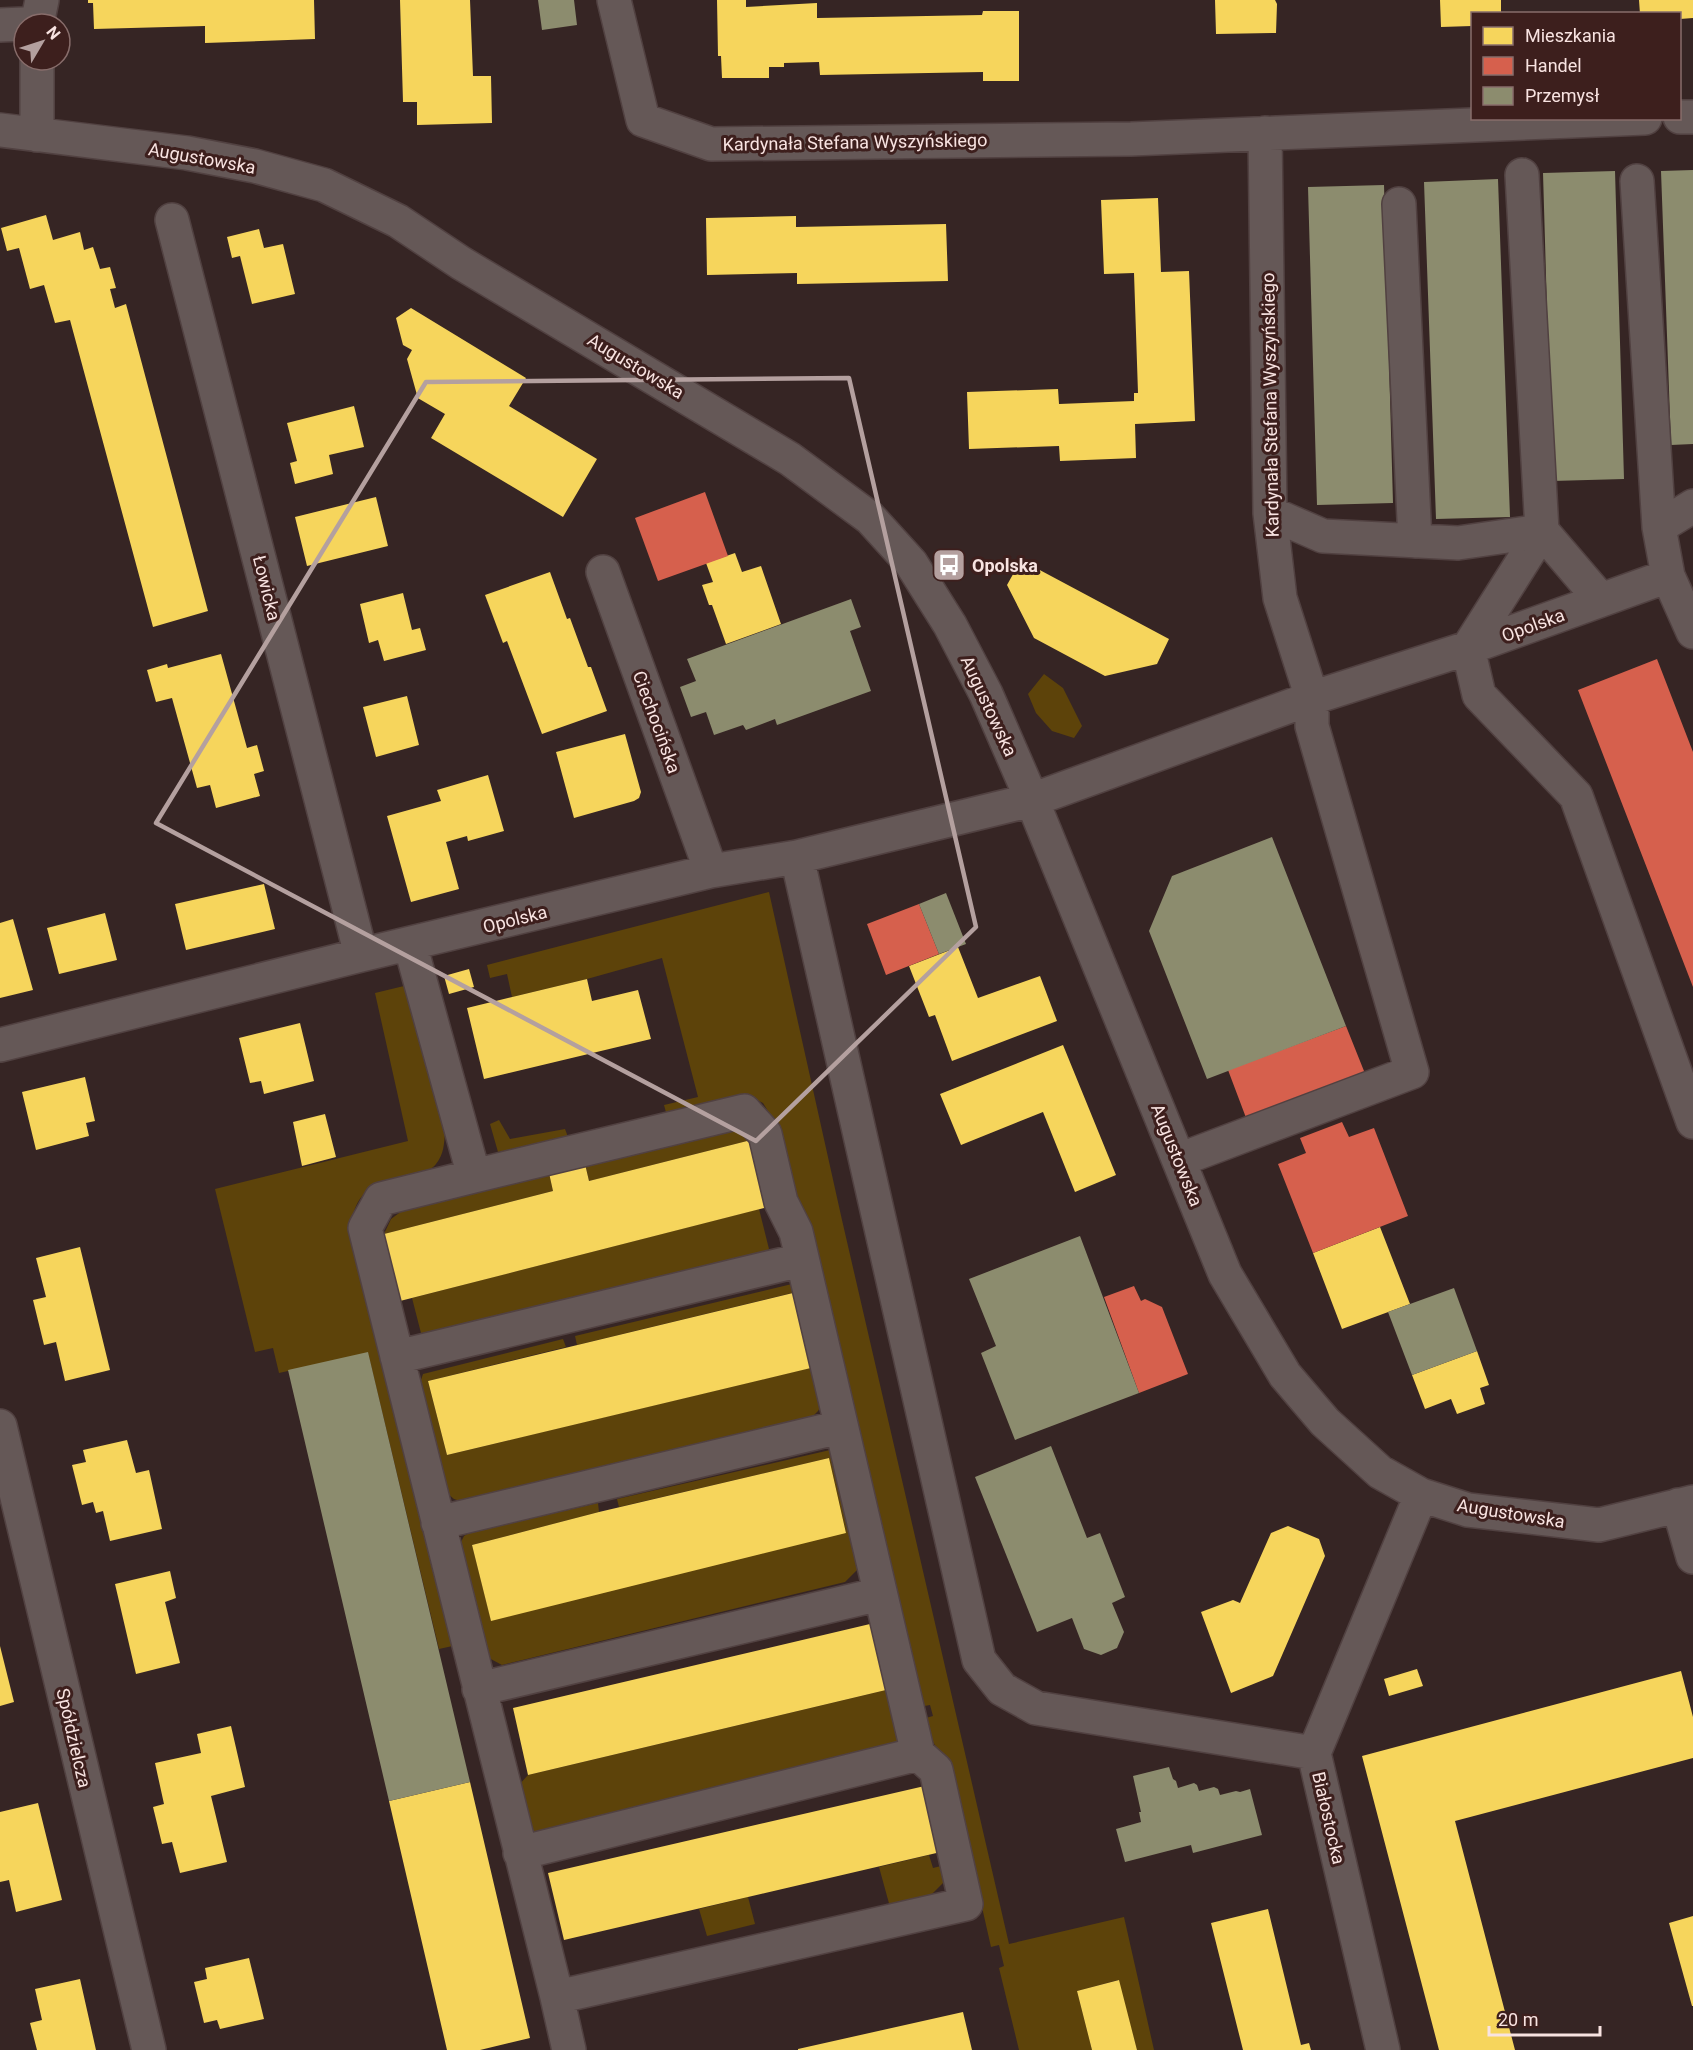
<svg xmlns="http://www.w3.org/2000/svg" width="1693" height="2050" viewBox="0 0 1693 2050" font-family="Roboto,sans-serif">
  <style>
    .green { fill: #5d430a }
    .homes { fill: #f6d55c }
    .shops { fill: #d6604d }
    .industry { fill: #8c8c6e }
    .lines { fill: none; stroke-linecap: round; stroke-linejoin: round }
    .minor-casing { stroke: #514141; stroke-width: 36 }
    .minor { stroke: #655857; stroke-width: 33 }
    .marked { fill: none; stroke: #b4a09f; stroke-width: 4.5; stroke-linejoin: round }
    .labels { text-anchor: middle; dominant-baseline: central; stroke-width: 6; stroke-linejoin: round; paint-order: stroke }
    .street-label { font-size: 18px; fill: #f8e3e1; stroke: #3d1f1d }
    .poi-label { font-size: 18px; font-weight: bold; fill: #f8e3e1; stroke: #3d1f1d; text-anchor: start }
  </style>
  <rect width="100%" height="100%" fill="#362524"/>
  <!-- green -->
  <path class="green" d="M1044 674 1063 688 1082 726 1074 738 1052 731 1036 713 1028 694Z
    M769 892 842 1220 1009 1944 1124 1917 1154 2050H1137L1118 1980 1077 1991 1092 2050H1019L999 1968 1004 1966 999 1945 991 1947 951 1770 926 1731 922 1719 933 1716 930 1705 919 1707 771 1116 763 1103 751 1097 667 1116 664 1105 698 1097 662 958 587 979 512 997 507 974 490 978 487 965Z
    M404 986 445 1133C444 1144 444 1154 436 1164 432 1170 423 1172 416 1174 375 1185 355 1185 350 1233L457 1645 439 1649 368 1353 279 1373 273 1348 255 1352 215 1189 408 1141 375 993Z
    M499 1120 510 1139 565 1129 568 1137 498 1152 490 1124Z
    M739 1129 755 1139 589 1181 585 1164Z
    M549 1173 553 1191 384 1234 391 1219 410 1205Z
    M759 1209 769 1249 758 1257 422 1337 412 1298Z
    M792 1284 799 1285 802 1291 825 1399 818 1411 812 1417 460 1501 454 1499 448 1494 421 1380 423 1374 563 1339 566 1347 428 1381 447 1455 814 1367 796 1292 577 1345 575 1336Z
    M830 1450 865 1557 857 1570 845 1582 502 1665 487 1657 461 1542 464 1536 469 1533 598 1503 599 1512 472 1545 491 1620 846 1532 829 1458 619 1507 617 1499Z
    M896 1686 902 1736 893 1747 537 1834 531 1831 519 1785 528 1775 886 1690Z
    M929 1855 933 1868 953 1863 944 1882 925 1901 890 1907 879 1867Z
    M748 1897 755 1924 707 1936 699 1909Z"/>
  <!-- homes -->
  <path class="homes" d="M88 0H314L315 39 205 43V26L94 29 93 3H88Z
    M400 0H470L473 76H491L492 123 417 125V102H403Z
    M717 0H746V7L817 3V18L982 15 983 11H1019V81H983V72L820 75 819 62 784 63V67H769V78H722L721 56H718Z
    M1215 0H1275L1277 4 1276 33 1216 34Z
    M1440 0H1501V14H1472V26L1441 27Z
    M1639 0H1693V18L1680 19V14H1640Z
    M1158 198 1161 272 1189 271 1195 421 1135 424 1136 458 1060 461 1059 446 969 449 967 392 1058 389 1059 404 1134 401V393H1138L1134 273 1104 274 1101 200Z
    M46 215 53 240 80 232 84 250 93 247 100 269 110 267 116 288 110 289 115 308 126 304 208 611 153 627 70 320 55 323 44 285 30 289 19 248 7 251 1 228Z
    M796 216V227L946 224 948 281 797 284V273L707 275 706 218Z
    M259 229 264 248 283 244 295 294 252 304 240 256 232 258 227 237Z
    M411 308 526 378 509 406 597 459 563 517 431 438 445 414 416 397 417 395 407 359 412 350 403 345 396 318Z
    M354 406 364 447 329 455 333 474 295 484 290 463 297 461 287 423Z
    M376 497 388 546 307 566 295 517Z
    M735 553 742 572 761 566 781 624 726 644 712 605H709L702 585 713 582 706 563Z
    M1021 560 1169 639 1157 664 1105 676 1034 638 1007 585Z
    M550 572 567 619 570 618 588 667H591L607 711 542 734 507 641 503 643 485 595Z
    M403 593 412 630 420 628 426 650 384 661 378 640 369 643 360 604Z
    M221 654 247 748 257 745 264 771 254 774 260 796 216 808 210 785 197 788 172 698 156 702 147 670 167 664 168 668Z
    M407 696 419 745 376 757 363 707Z
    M625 734 641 792 639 798 634 801 574 818 556 752Z
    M488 775 504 831 468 841 467 836 446 842 459 889 411 902 387 816 441 801 437 790Z
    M264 884 275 929 186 950 175 904Z
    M105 913 117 960 59 974 47 928Z
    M13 919 33 990 0 998V923Z
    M958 947 978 998 1040 976 1057 1021 952 1061 935 1015 929 1017 909 966Z
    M469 969 474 987 449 994 444 976Z
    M587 979 592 1001 638 990 651 1039 484 1079 467 1008Z
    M300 1023 314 1081 264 1094 261 1081 250 1083 239 1038Z
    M1063 1045 1116 1175 1075 1192 1043 1112 961 1145 940 1094Z
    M85 1077 95 1121 86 1123 89 1136 36 1150 22 1092Z
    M325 1114 336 1157 302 1166 293 1122Z
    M755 1139 772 1206 400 1301 384 1234 553 1191 549 1173 585 1164 589 1181Z
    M1380 1227 1410 1304 1342 1329 1313 1253Z
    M80 1247 110 1370 65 1381 56 1342 44 1345 33 1300 46 1297 36 1258Z
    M797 1292 815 1367 447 1455 428 1381Z
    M1477 1351 1489 1385 1480 1388 1485 1404 1457 1414 1451 1399 1425 1409 1412 1375Z
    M127 1440 136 1473 149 1470 162 1529 110 1541 103 1511 96 1513 93 1502 82 1505 72 1465 86 1462 83 1450Z
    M829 1458 846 1533 491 1621 472 1545 599 1512Z
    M1288 1526 1319 1539 1325 1556 1273 1676 1231 1693 1201 1612 1233 1600 1240 1603 1271 1533Z
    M170 1571 176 1598 165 1602 180 1663 136 1674 115 1584Z
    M870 1624 886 1690 528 1775 513 1708Z
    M0 1646 14 1702 0 1706Z
    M1417 1669 1423 1686 1389 1696 1384 1679Z
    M1681 1671 1693 1717V1758L1455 1821 1515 2050H1439L1362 1756Z
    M231 1726 245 1787 211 1796 227 1862 180 1873 172 1842 162 1844 153 1807 164 1804 155 1763 201 1753 197 1734Z
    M470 1782 530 2038 480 2050H447L389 1801Z
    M929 1785 945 1851 564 1940 548 1873Z
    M38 1803 62 1900 16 1912 9 1880 0 1882V1812Z
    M1268 1909 1301 2045 1309 2043 1311 2050H1243L1211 1923Z
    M1693 1916V2006H1692L1669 1923Z
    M249 1958 264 2019 220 2029 217 2020 204 2023 194 1982 207 1979 205 1968Z
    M80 1979 96 2050H37L30 2023 42 2020 35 1989Z
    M1119 1980 1137 2050H1092L1077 1991Z
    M963 2012 972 2050H798V2049Z"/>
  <!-- shops -->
  <path class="shops" d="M705 492 728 556 658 581 635 518Z
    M1657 659 1693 752V987L1578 690Z
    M919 904 939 954 886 975 867 924Z
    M1346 1026 1366 1076 1248 1123 1228 1070Z
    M1342 1122 1349 1137 1374 1128 1408 1216 1313 1253 1278 1164 1306 1153 1300 1138Z
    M1134 1286 1141 1301 1145 1299 1162 1307 1188 1374 1139 1393 1104 1297Z"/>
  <!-- industry -->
  <path class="industry" d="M538 0H574L577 25 542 30Z
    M1693 170V444L1671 445 1661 171Z
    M1615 171 1624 479 1552 481 1543 173Z
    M1498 179 1510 517 1436 519 1424 182Z
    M1384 185 1393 503 1317 505 1308 187Z
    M851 599 861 627 850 631 871 691 777 725 775 719 746 730 743 725 714 735 706 712 691 717 680 687 696 681 687 659Z
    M1272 837 1346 1026 1207 1079 1149 931 1172 876Z
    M946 893 966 944 939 954 919 904Z
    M1080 1236 1139 1393 1015 1440 981 1353 996 1346 969 1279Z
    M1454 1288 1477 1351 1412 1375 1388 1312Z
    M368 1352 470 1782 389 1801 288 1370Z
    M1051 1446 1087 1538 1100 1533 1125 1597 1112 1603 1124 1632 1117 1648 1101 1655 1084 1649 1072 1618 1037 1632 975 1477Z
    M1169 1767 1173 1779 1176 1781 1178 1788 1194 1783 1197 1785 1199 1791 1214 1787 1218 1789 1220 1795 1236 1791 1240 1792 1250 1789 1262 1835 1193 1853 1191 1845 1125 1862 1116 1829 1141 1822 1139 1812H1141L1133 1776Z"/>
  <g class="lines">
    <!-- minor casing -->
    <g class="minor-casing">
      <path id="minor" d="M614 0 643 120 711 144 1131 139 1645 118
        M37 24 42 0
        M0 25 24 24
        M1680 117H1693
        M0 130 187 153 255 166 324 185 398 221 461 263 790 459 870 518 911 563 950 625 986 694 1032 800 1225 1274 1285 1375 1325 1422 1380 1472 1421 1495 1468 1510 1599 1525 1693 1502
        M37 135V60
        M1522 175 1542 531 1468 648 1479 695 1576 796 1693 1122
        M1637 181 1659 527
        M1399 204 1415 541
        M172 220 361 955
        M1270 513 1323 536 1458 543 1542 531
        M1542 531 1601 600
        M603 572 711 871
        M1668 576 1693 632
        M797 857 979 1660 1002 1689 1036 1708 1314 1753
        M410 944 474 1176 744 1111 765 1134 781 1202 796 1232 918 1754 936 1770 966 1904 557 1997 365 1228 381 1199 474 1176
        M0 1045 361 955 711 871 797 857 1032 800 1312 698 1468 648 1668 576 1659 527 1693 506
        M1179 1160 1412 1072 1312 726V698L1280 598 1270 513 1265 133
        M397 1357 801 1260
        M0 1426 149 2050
        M1678 1505 1693 1557
        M438 1523 840 1427
        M479 1689 880 1594
        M520 1853 918 1754
        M557 1997 569 2050
        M1383 2050 1314 1753 1421 1495"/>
    </g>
    <!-- minor -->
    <use href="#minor" class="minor"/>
  </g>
  <!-- marked area -->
  <path class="marked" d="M849 378 976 927 756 1141 156 823 426 382Z"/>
  <!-- icons -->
  <defs>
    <g id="bus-square" transform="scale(1.725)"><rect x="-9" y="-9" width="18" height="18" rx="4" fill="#b4a09f" stroke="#3d1f1d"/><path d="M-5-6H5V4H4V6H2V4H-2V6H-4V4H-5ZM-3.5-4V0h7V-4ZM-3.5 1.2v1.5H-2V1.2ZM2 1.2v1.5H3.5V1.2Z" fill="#fff"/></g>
  </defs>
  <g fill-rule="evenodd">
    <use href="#bus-square" x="949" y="565"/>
  </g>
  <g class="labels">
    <!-- street labels -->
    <g class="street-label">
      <text transform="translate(855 142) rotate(-1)">Kardynała Stefana Wyszyńskiego</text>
      <text transform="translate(202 158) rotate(10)">Augustowska</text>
      <text transform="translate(636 366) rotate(31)">Augustowska</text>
      <text transform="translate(1270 405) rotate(-91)">Kardynała Stefana Wyszyńskiego</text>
      <text transform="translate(267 588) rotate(76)">Łowicka</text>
      <text transform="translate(1533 625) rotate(-20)">Opolska</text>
      <text transform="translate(989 706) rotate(65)">Augustowska</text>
      <text transform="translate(657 722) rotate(70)">Ciechocińska</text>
      <text transform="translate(515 919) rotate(-14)">Opolska</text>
      <text transform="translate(1177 1155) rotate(68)">Augustowska</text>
      <text transform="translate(1511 1513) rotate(9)">Augustowska</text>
      <text transform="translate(74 1738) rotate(77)">Spółdzielcza</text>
      <text transform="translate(1329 1818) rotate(77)">Białostocka</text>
    </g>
    <!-- poi labels -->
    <g class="poi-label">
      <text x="972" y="565">Opolska</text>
    </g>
  </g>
  <!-- legend -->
  <rect x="1471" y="12" width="210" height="108" fill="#3d1f1d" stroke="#886d6b" stroke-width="1.5"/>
  <rect x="1483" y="27" width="30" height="18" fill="#f6d55c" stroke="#886d6b" stroke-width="1.5"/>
  <text x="1525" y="42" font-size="18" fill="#f8e3e1">Mieszkania</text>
  <rect x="1483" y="57" width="30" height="18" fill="#d6604d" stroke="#886d6b" stroke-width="1.5"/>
  <text x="1525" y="72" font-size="18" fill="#f8e3e1">Handel</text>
  <rect x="1483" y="87" width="30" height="18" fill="#8c8c6e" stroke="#886d6b" stroke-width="1.5"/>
  <text x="1525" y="102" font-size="18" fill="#f8e3e1">Przemysł</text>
  <!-- north arrow -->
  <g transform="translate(42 42) rotate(51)"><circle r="28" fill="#3d1f1d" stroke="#886d6b" stroke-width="1.5"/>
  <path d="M0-4.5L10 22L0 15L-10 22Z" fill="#b4a09f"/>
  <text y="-9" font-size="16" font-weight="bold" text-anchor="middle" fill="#f8e3e1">N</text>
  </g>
  <!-- scale -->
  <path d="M1489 2026v9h111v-9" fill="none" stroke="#f8e3e1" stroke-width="3"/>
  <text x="1498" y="2026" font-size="18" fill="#f8e3e1" stroke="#3d1f1d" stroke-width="4.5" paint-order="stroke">20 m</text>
</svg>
